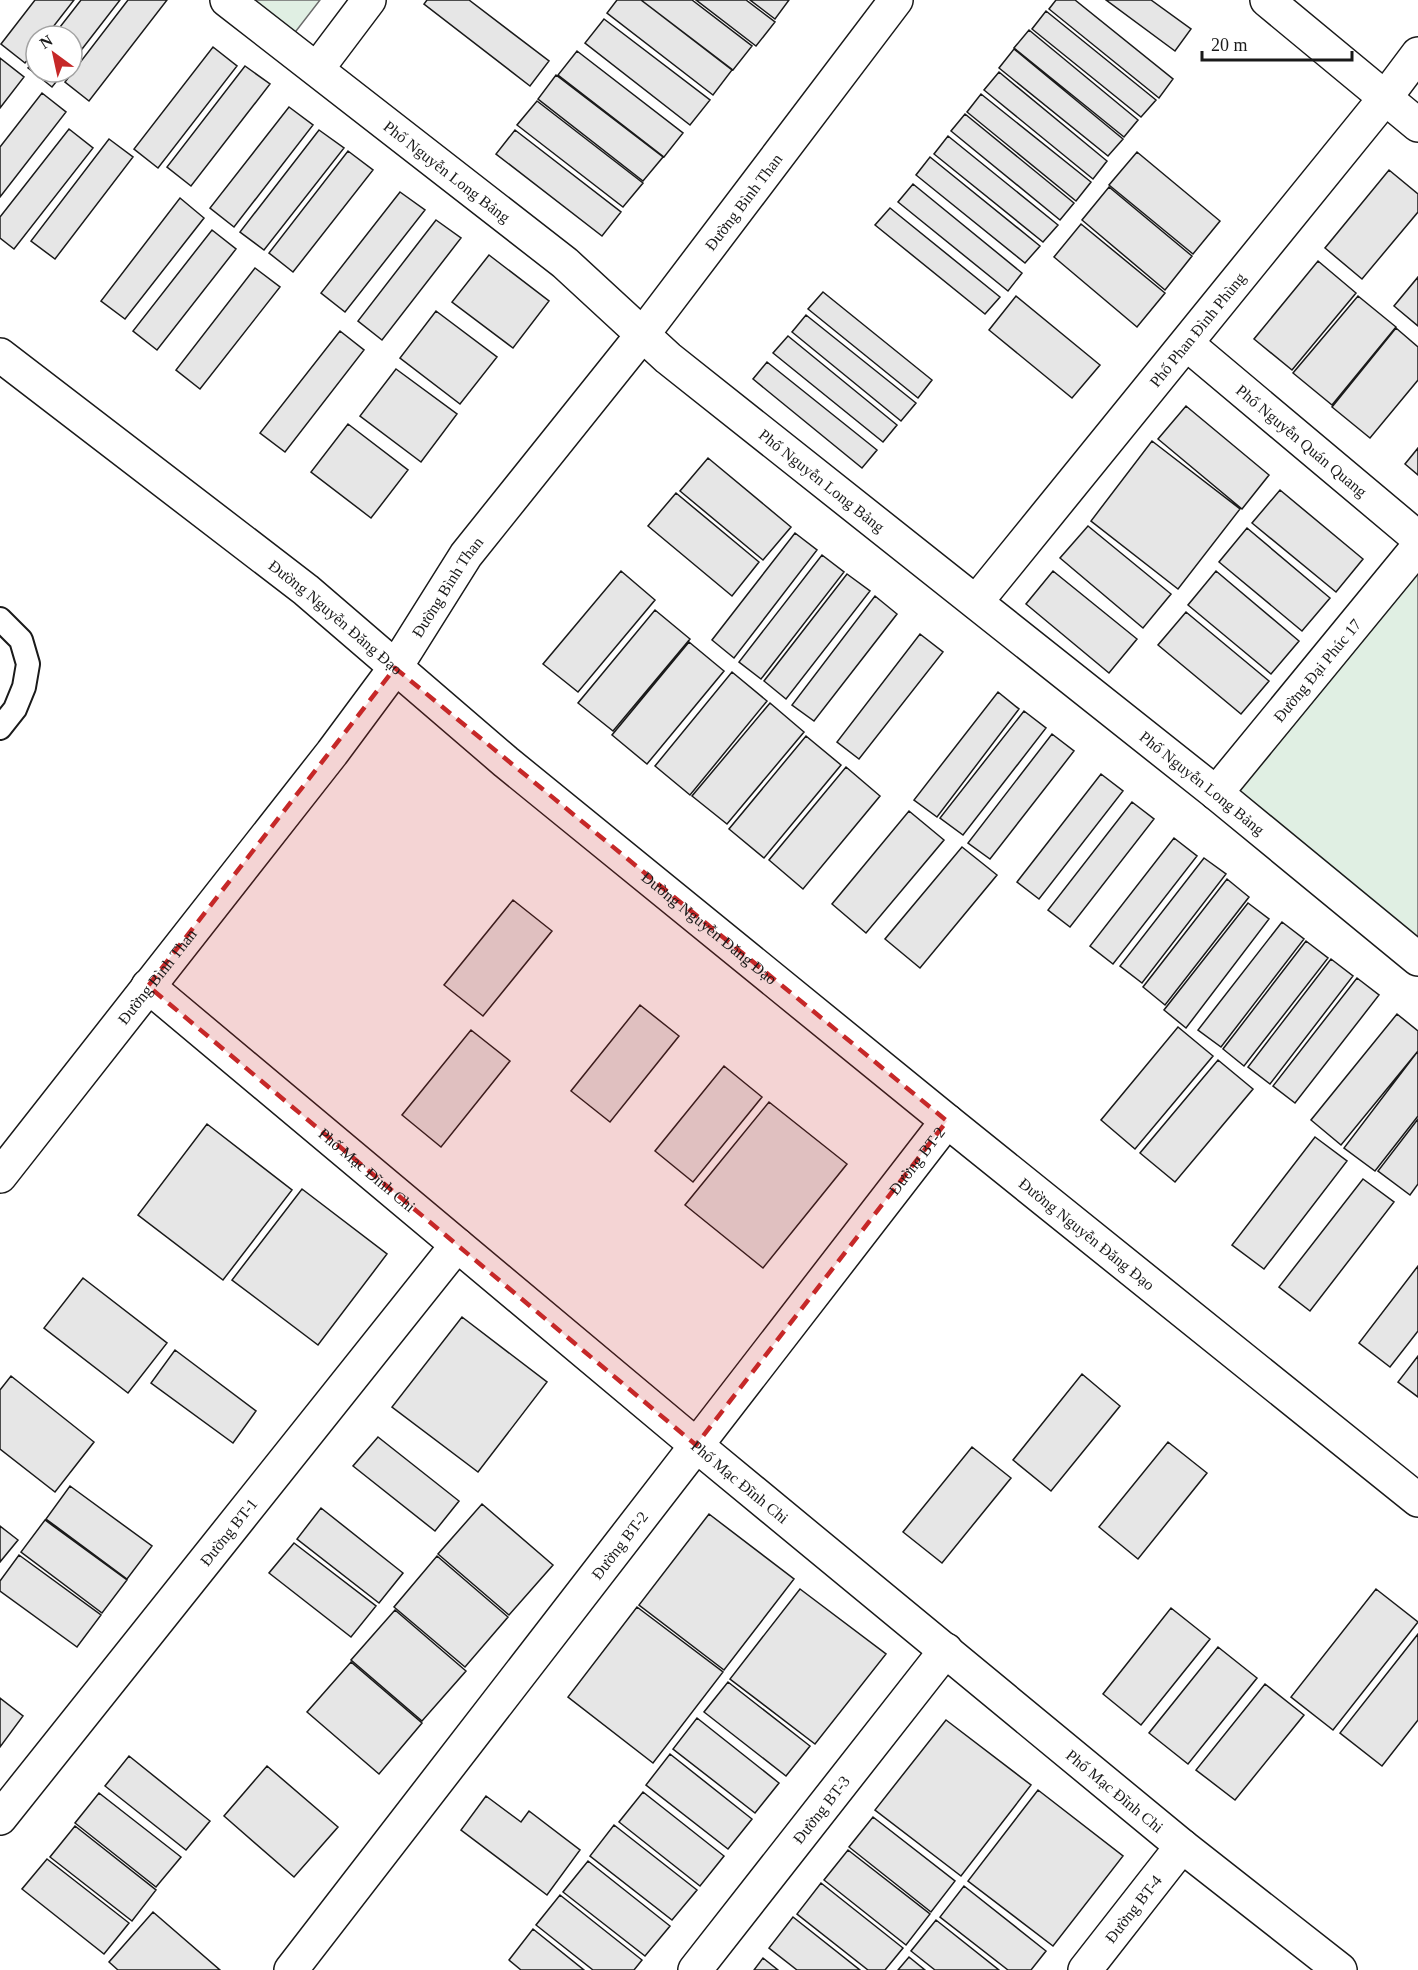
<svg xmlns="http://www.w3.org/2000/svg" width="1418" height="1970" viewBox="0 0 1418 1970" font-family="'Times New Roman',serif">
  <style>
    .green { fill: #e0efe3; stroke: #6a6a6a; stroke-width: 1.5 }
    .building { fill: #e6e6e6; stroke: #1a1a1a; stroke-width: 1.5 }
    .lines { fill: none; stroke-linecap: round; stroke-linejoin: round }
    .service-casing { stroke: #1a1a1a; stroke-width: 26 }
    .minor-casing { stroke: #1a1a1a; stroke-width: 36 }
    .tertiary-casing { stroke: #1a1a1a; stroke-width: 36 }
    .secondary-casing { stroke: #1a1a1a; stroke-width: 36 }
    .service { stroke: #fff; stroke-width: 22 }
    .minor { stroke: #fff; stroke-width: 33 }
    .tertiary { stroke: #fff; stroke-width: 33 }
    .secondary { stroke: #fff; stroke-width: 33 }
    .marked { fill: #c62828; fill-opacity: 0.2; stroke: #c62828; stroke-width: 4.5; stroke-dasharray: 12 8; stroke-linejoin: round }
    .labels { text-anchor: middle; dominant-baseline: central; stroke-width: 4.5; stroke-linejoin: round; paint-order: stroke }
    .street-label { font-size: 16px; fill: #1a1a1a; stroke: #fff }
  </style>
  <rect width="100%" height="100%" fill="#fff"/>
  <!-- green -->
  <path class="green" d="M248 0H320L293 35Z
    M1418 547V959L1216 793Z"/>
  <!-- building -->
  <path class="building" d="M35 0H74L46 36H36V49L25 63 1 44Z
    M81 0H120L72 62V36H53Z
    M128 0H167L89 101 65 82Z
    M427 0H469L549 61 530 86 424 4Z
    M617 0H641L732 70 713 95 607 13Z
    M641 0H692L752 46 733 70Z
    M696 0H746L775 22 756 46Z
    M750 0H789L775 19Z
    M1056 0H1075L1173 79 1159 98 1049 9Z
    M1106 0H1151L1191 29 1175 51Z
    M1046 11 1156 100 1141 117 1032 29Z
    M604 19 710 100 690 125 585 43Z
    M1029 30 1138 120 1124 137 1014 48Z
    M213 47 237 66 158 168 134 149Z
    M1014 49 1123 139 1108 156 999 68Z
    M577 51 683 133 664 157 558 75Z
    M0 58 24 77 0 108Z
    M36 58V72H64L52 87 28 68Z
    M245 66 270 84 191 186 167 167Z
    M999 72 1107 161 1093 179 984 90Z
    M556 75 663 157 643 181 538 99Z
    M42 93 66 112 0 197V147Z
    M981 94 1091 182 1076 201 967 112Z
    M537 101 643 183 623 207 517 125Z
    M289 107 313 125 234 227 210 208Z
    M965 114 1074 203 1060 220 951 131Z
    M69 129 93 148 14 249 0 238V217Z
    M319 130 344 148 264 250 240 232Z
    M515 130 621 212 602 236 496 154Z
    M948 136 1058 225 1043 242 934 154Z
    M109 139 133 157 55 259 31 241Z
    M348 151 373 170 293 272 269 253Z
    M1137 152 1220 221 1193 254 1109 185Z
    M930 157 1040 246 1025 263 916 175Z
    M1389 170 1418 194V212L1362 279 1325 248Z
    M913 184 1022 273 1008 291 898 202Z
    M1109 187 1192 256 1165 290 1082 220Z
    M400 192 425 210 345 312 321 293Z
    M180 198 204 218 125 319 101 301Z
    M890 208 1000 297 985 314 875 225Z
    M436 220 461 238 382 340 358 321Z
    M1081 224 1165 293 1137 327 1054 257Z
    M212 230 236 249 157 350 133 331Z
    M489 255 549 301 513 348 452 302Z
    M1318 261 1356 293 1292 370 1254 339Z
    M255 268 280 287 200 389 176 370Z
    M1418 277V326L1394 306Z
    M823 292 932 380 918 398 808 309Z
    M1016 296 1100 365 1072 398 989 330Z
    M1358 296 1396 327 1332 405 1293 373Z
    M436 311 497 357 460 404 400 358Z
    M806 315 916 403 901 421 792 332Z
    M1396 328 1418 347V380L1370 438 1332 407Z
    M340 331 364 350 285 452 260 433Z
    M788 336 897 425 883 442 773 353Z
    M767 362 877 450 862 468 753 379Z
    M396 369 457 414 421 462 360 416Z
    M1186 406 1269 475 1242 509 1158 439Z
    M348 424 408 470 371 518 311 472Z
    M1152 441 1240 509 1178 589 1091 521Z
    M1418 448V475L1405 464Z
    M708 458 791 527 763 560 680 491Z
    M1280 490 1363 559 1336 592 1252 523Z
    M676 493 759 562 732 596 648 526Z
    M1088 526 1171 594 1143 628 1060 558Z
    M1247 528 1330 598 1302 631 1219 562Z
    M795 533 817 550 734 658 712 640Z
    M822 555 844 572 761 679 739 662Z
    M621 571 655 600 578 692 543 664Z
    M1053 571 1137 639 1109 673 1026 604Z
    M1216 571 1299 641 1271 674 1188 605Z
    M847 574 870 591 786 699 764 681Z
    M875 596 897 614 814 721 792 705Z
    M655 610 690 639 613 731 578 703Z
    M1186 612 1269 681 1241 714 1158 645Z
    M920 634 943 652 859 759 837 742Z
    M689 642 724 671 647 764 612 735Z
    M732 672 767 701 690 795 655 766Z
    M998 692 1019 709 937 817 914 800Z
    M770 703 804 732 727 824 692 796Z
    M1024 711 1046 728 963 835 940 818Z
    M1052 734 1074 751 990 859 968 843Z
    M806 736 841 765 764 858 729 829Z
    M846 767 880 796 803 889 769 860Z
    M1101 774 1123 791 1039 899 1017 882Z
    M1132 802 1154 819 1070 927 1048 910Z
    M909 811 944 840 866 933 832 904Z
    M1174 838 1197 856 1113 964 1090 946Z
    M962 847 997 875 920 968 885 939Z
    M1204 858 1226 874 1142 983 1120 966Z
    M1227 879 1249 897 1165 1005 1143 987Z
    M513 900 552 931 483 1016 444 985Z
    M1248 903 1269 919 1186 1028 1164 1010Z
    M1282 922 1304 939 1221 1047 1198 1030Z
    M1306 941 1328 958 1244 1066 1223 1049Z
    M1331 959 1353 976 1270 1084 1248 1067Z
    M1357 978 1379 995 1295 1103 1273 1086Z
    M640 1005 679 1036 610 1122 571 1091Z
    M1397 1014 1418 1031V1051L1341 1145 1311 1120Z
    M1178 1027 1213 1056 1135 1149 1101 1120Z
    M471 1030 510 1061 441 1147 402 1115Z
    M1418 1051V1116L1375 1171 1344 1148Z
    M1218 1060 1253 1089 1175 1182 1140 1153Z
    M724 1066 762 1097 693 1182 655 1151Z
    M769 1102 847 1164 763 1268 685 1205Z
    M1418 1119V1184L1410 1195 1378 1171Z
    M207 1124 292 1190 223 1280 138 1215Z
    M1315 1137 1347 1161 1264 1269 1232 1245Z
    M1363 1179 1394 1202 1310 1311 1279 1287Z
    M302 1189 387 1254 318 1345 232 1280Z
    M1418 1266V1331L1390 1367 1359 1343Z
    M83 1278 167 1343 128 1393 44 1328Z
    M462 1317 547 1382 478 1472 392 1407Z
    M175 1350 256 1411 233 1443 151 1383Z
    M1418 1356V1397L1398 1382Z
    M1082 1374 1120 1406 1051 1491 1013 1460Z
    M11 1376 94 1442 55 1492 0 1449V1390Z
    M378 1437 459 1501 435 1531 353 1466Z
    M1168 1442 1207 1473 1138 1559 1099 1527Z
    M972 1447 1011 1478 942 1563 903 1532Z
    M70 1486 152 1546 127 1579 46 1519Z
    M482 1504 553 1565 509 1615 438 1554Z
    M321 1508 403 1573 379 1603 297 1539Z
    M709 1514 794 1579 724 1670 639 1605Z
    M45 1520 127 1580 102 1613 21 1552Z
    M0 1526 18 1540 0 1562Z
    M294 1543 376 1606 351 1637 269 1573Z
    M19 1555 101 1615 77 1647 0 1591V1581Z
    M437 1556 508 1617 465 1667 394 1607Z
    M800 1589 886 1654 815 1744 730 1679Z
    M1376 1589 1418 1622 1333 1730 1291 1697Z
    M637 1607 723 1672 653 1763 568 1697Z
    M1171 1608 1210 1639 1141 1725 1103 1694Z
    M395 1610 466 1671 422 1721 351 1660Z
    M1418 1634V1720L1382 1766 1340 1733Z
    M1218 1647 1257 1678 1188 1764 1149 1733Z
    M351 1662 422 1723 379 1774 307 1712Z
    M728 1682 810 1746 786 1776 704 1712Z
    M1265 1684 1304 1715 1235 1800 1196 1770Z
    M0 1698 23 1716 0 1747Z
    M697 1718 779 1783 755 1813 673 1749Z
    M946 1720 1031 1785 961 1876 875 1810Z
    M670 1754 752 1819 728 1849 646 1785Z
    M129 1756 210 1821 186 1850 105 1786Z
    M267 1766 338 1827 294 1877 224 1816Z
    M1038 1790 1123 1856 1053 1946 968 1881Z
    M643 1792 724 1856 700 1886 619 1822Z
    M99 1793 181 1857 156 1887 75 1823Z
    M486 1796 521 1822 529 1811 580 1850 547 1895 461 1830Z
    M873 1817 955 1881 931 1912 849 1847Z
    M614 1825 697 1890 672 1920 590 1856Z
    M75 1826 156 1890 132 1921 50 1857Z
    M848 1850 930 1914 906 1945 824 1880Z
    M47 1859 129 1923 104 1954 22 1889Z
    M588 1861 670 1926 645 1956 563 1892Z
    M821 1883 903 1948 885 1970H868L797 1914Z
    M964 1886 1046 1951 1031 1970H1008L940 1917Z
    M560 1895 642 1960 634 1970H593L536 1925Z
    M153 1912 220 1970H118L109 1962Z
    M793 1917 860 1970H797L769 1948Z
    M936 1920 999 1970H935L911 1951Z
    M533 1929 584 1970H521L509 1960Z
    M909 1957 925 1970H898Z
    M763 1958 778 1970H754Z"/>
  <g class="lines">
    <!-- service casing -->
    <g class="service-casing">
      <path id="service" d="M0 619 21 640 28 664 24 687 15 709 0 728"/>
    </g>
    <!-- minor casing -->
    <g class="minor-casing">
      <g id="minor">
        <path id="s1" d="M227 0 565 263 668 358 1216 793 1418 959"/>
        <path d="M1267 0 1418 125"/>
        <path d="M317 69 369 0"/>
        <path id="s2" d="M1187 344 1418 538"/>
        <path id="s3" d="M976 602 1385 98 1418 54"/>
        <path id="s4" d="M1216 793 1418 547"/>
        <path id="s5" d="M148 986 696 1445 1182 1846 1340 1970"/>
        <path id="s6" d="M0 1818 457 1245"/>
        <path id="s7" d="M291 1970 947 1121"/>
        <path id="s8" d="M695 1970 946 1650"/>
        <path id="s9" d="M1085 1970 1182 1846"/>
      </g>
    </g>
    <!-- tertiary casing -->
    <g class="tertiary-casing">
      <g id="tertiary">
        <path id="s10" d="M0 1176 332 753 395 668 466 555 643 334 896 0"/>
      </g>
    </g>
    <!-- secondary casing -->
    <g class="secondary-casing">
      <g id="secondary">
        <path id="s11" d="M0 355 306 590 506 762 947 1121 1418 1500"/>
      </g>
    </g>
    <!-- service -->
    <use href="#service" class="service"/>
    <!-- minor -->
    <use href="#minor" class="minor"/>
    <!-- tertiary -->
    <use href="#tertiary" class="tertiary"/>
    <!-- secondary -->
    <use href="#secondary" class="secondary"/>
  </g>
  <!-- marked area -->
  <path class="marked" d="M395 668 947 1121 696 1445 148 986Z"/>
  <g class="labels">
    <!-- street labels -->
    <g class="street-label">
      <text stroke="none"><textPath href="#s1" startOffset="279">Phố Nguyễn Long Bảng</textPath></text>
      <text stroke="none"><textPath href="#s10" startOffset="1226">Đường Bình Than</textPath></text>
      <text stroke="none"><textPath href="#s3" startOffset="351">Phố Phan Đình Phùng</textPath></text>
      <text stroke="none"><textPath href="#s2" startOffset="150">Phố Nguyễn Quán Quang</textPath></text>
      <text stroke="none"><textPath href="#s1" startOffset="765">Phố Nguyễn Long Bảng</textPath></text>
      <text stroke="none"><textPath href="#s10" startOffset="740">Đường Bình Than</textPath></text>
      <text stroke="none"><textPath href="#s11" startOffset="426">Đường Nguyễn Đăng Đạo</textPath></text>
      <text stroke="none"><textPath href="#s4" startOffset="159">Đường Đại Phúc 17</textPath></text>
      <text stroke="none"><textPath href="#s1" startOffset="1251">Phố Nguyễn Long Bảng</textPath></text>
      <text stroke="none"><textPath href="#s11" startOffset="912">Đường Nguyễn Đăng Đạo</textPath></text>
      <text stroke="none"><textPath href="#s10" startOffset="254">Đường Bình Than</textPath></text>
      <text stroke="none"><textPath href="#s7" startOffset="1023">Đường BT-2</textPath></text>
      <text stroke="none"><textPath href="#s5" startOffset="286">Phố Mạc Đĩnh Chi</textPath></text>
      <text stroke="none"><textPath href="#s11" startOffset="1398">Đường Nguyễn Đăng Đạo</textPath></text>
      <text stroke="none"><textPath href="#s5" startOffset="772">Phố Mạc Đĩnh Chi</textPath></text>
      <text stroke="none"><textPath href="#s6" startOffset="366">Đường BT-1</textPath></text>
      <text stroke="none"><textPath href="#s7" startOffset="537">Đường BT-2</textPath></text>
      <text stroke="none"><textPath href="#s5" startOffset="1258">Phố Mạc Đĩnh Chi</textPath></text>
      <text stroke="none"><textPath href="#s8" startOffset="204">Đường BT-3</textPath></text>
      <text stroke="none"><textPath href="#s9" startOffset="78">Đường BT-4</textPath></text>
    </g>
  </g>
  <!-- north arrow -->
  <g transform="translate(54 54) rotate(327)"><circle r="28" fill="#ffffff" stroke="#a3a3a3" stroke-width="1.5"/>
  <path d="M0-4.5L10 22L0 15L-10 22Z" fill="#c62828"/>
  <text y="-9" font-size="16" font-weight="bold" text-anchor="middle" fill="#1a1a1a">N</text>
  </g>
  <!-- scale -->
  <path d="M1202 51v9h150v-9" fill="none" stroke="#1a1a1a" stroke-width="3"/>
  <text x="1211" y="51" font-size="18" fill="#1a1a1a" stroke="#ffffff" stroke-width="4.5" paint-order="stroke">20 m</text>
</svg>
